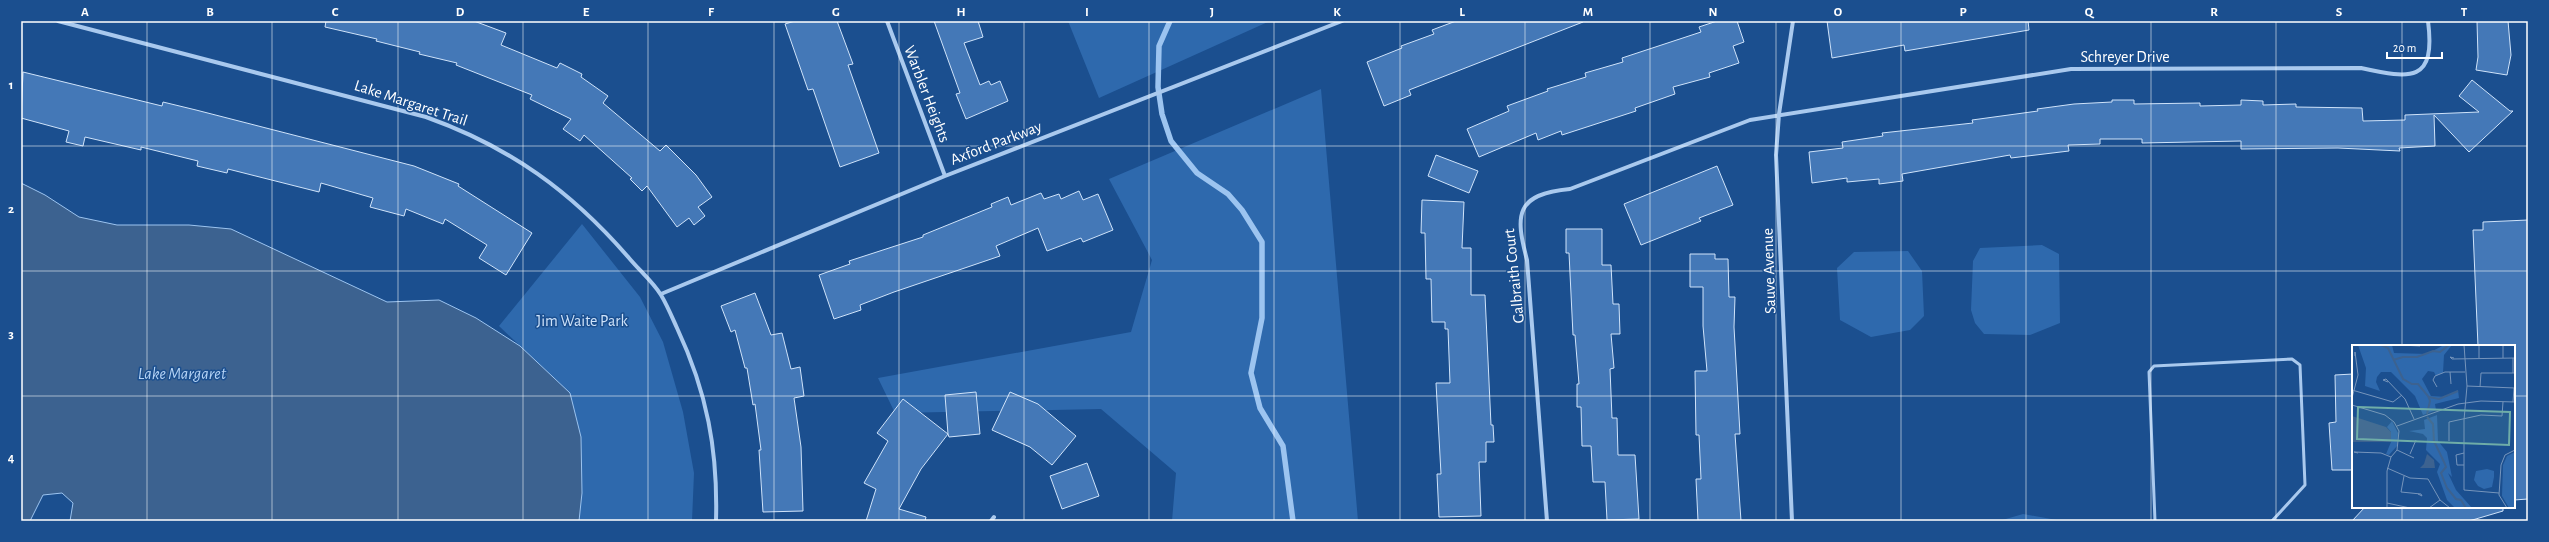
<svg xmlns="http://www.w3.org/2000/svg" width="2549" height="542" viewBox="0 0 2549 542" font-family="'Alegreya Sans',sans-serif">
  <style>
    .green { fill: #2e69ad }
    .water { fill: #3c6290; stroke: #9cc4f0 }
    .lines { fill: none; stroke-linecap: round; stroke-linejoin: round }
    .stream { stroke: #9cc4f0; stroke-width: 5.5 }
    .building { fill: #4478b7; stroke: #cfe3fa }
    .lane { stroke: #a9c9ee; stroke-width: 3 }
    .street { stroke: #a9c9ee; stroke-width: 4 }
    .grid { fill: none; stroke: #fff; stroke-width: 1; stroke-opacity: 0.55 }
    .labels { text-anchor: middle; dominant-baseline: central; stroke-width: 3; stroke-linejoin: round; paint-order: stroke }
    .street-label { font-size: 16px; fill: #fff; stroke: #1b4f8f }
    .park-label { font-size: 16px; fill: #cfe3fa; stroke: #1b4f8f }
    .water-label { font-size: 17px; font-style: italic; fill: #b5d3f5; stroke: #1b4f8f }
    .inset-river { fill: none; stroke: #3c6290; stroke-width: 2 }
    .inset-road { fill: none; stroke: #7695bc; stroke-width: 1 }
    .view { fill: #6fada8; fill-opacity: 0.15; stroke: #6fada8; stroke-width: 2 }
    .inset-edge { fill: none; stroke: #fff; stroke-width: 2 }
    .neatline { fill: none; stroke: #fff; stroke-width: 1.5 }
    .grid-label { font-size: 13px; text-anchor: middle; font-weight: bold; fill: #fff }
  </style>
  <rect width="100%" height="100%" fill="#1b4f8f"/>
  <!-- green -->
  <path class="green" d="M1068 21H1270L1099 98Z
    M1321 89 1358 521H1172L1176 473 1101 409 895 413 878 378 1131 332 1152 260 1109 179Z
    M582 224 640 297 663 342 683 412 694 473 692 521H579L582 493 581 437 570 393 499 326Z
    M2042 245 2059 254 2060 323 2030 335 1984 334 1975 323 1971 310 1973 261 1980 248Z
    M1908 251 1922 271 1924 316 1910 330 1871 337 1840 320 1837 268 1854 252Z
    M2023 514 2062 521H2063H1999Z"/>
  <!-- water -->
  <path class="water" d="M21 183 45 195 79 217 117 225H189L231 229 387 302 439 300 476 318 520 346 570 393 581 437 582 493 579 521H70L73 503 62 493 43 495 30 521H21Z"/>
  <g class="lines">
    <!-- stream -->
    <path class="stream" d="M1170 21 1159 46 1158 87 1162 114 1171 141 1197 173 1228 194 1242 210 1262 242V318L1251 373 1260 408 1283 446 1293 521"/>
  </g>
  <!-- building -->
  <path class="building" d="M326 21H474L506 33 501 45 557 68 560 63 582 74 581 77 608 96 603 103 660 151 666 145 696 175 712 197 698 207 705 216 694 225 689 218 677 227 647 186 642 191 630 179 632 178 584 135 580 141 563 129 571 119 530 99 532 95 456 65 457 63 419 54 420 52 376 41 377 39 325 27Z
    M795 21H837L853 64 848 65 879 153 840 167 813 89 808 90 785 24Z
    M934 21H978L983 37 964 43 980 85 989 81 991 85 1000 81 1008 101 966 119 956 94 960 93Z
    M1456 21H1583V22L1409 90 1411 95 1384 106 1367 62 1402 48 1401 46 1434 34 1432 30Z
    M1717 21H1737L1744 42 1733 46 1739 63 1709 73 1710 77 1673 87 1675 94 1635 108 1636 111 1562 135 1561 131 1538 140 1536 133 1479 157 1467 129 1509 111 1507 106 1548 91 1547 89 1586 77 1585 73 1623 62 1622 58 1701 32 1699 27Z
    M1827 21H2028L2029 30 1905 51 1904 45 1832 58Z
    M2477 21H2508L2511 55 2507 75 2476 70 2478 57Z
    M23 72 162 106 163 102 196 110 414 166 459 184 458 186 532 233 506 275 479 258 487 245 445 219 443 224 406 209 404 216 370 207 373 198 321 183 319 192 228 169 227 173 197 166 198 161 141 147V150L85 137 83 146 66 142 69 131 21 118Z
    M2472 80 2510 111H2513L2469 152 2434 115 2435 146 2399 148 2400 151 2338 148 2241 149V141L2142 143V139H2100V144L2068 145 2069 151 2011 158 2010 155 1902 174 1903 181 1879 184V179L1847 182V178L1812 183 1809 152 1843 148 1842 142 1883 136 1882 133 1973 123 1972 120 2038 111 2037 109 2074 104 2112 102V100H2134V104L2200 103V106L2241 105V100L2263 101V105L2296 104V107L2362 108 2363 121 2405 120V115L2479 112 2459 96Z
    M1436 155 1478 171 1469 193 1428 176Z
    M1717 166 1733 205 1699 218 1701 221 1641 245 1624 204Z
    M1079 191 1083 200 1098 194 1113 230 1083 242 1081 238 1047 251 1038 228 996 246 1000 256 894 292 860 305 861 310 834 319 819 275 850 264 849 261 923 237V235L992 207 991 204 1008 197 1011 205 1041 193 1044 199 1059 194 1061 199Z
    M1422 200 1464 202 1462 248H1471V295H1485L1491 425H1493L1494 442H1486V462H1479L1481 516 1439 517 1437 474H1441L1436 383H1450L1448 329H1445V322H1432L1431 279H1426L1425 233H1421Z
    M2528 220V499L2514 500V346H2478L2473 230H2483V222Z
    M1566 229H1602V265H1611L1613 304H1619L1620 334H1611L1614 368 1610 369 1612 418H1617L1618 455H1635L1639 519 1607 520 1605 482H1593L1591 446H1582L1581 407H1577V384H1579L1575 335H1573L1569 253H1566Z
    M1690 254H1715V259H1728L1729 297H1735L1734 327 1740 434H1735L1741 521H1698L1696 479H1701L1699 435H1696L1695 371H1707L1703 326V287H1690Z
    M755 293 771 335 782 333 791 369 800 367 804 396 794 398 801 447 803 511 763 512 759 450H761L755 404 753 405 747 368H745L735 330 731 332 721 306Z
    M2353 374V470H2332L2329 423 2336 422 2335 375Z
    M976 392 980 434 949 437 948 434 921 469 899 509 926 517 925 521H866L876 489 864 483 888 441 877 433 903 399 948 434 945 395Z
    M1010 392 1038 404 1076 436 1052 465 1030 447 992 430Z
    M1087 463 1099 496 1062 509 1050 476Z
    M2365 507H2503V511L2469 521H2352Z"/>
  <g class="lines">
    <!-- lane -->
    <path class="lane" d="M2155 521 2149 372 2154 366 2292 359 2300 365 2305 485 2272 521"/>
    <!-- street -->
    <path class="street" d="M58 21 426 117C510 147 571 191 629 258 639 270 653 282 661 295 667 305 672 317 677 328 707 392 718 450 716 521
      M887 21 945 176
      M661 294 945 176 1342 21
      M991 521 994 517
      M1547 521 1527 260C1515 215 1515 194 1570 189L1750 120 2071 69 2361 68C2411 79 2436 83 2428 21
      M1792 521 1776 155 1779 114 1793 21"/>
  </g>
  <!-- grid -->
  <path class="grid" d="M147 21V521M272 21V521M398 21V521M523 21V521M648 21V521M774 21V521M899 21V521M1024 21V521M1149 21V521M1274 21V521M1400 21V521M1525 21V521M1650 21V521M1776 21V521M1901 21V521M2026 21V521M2151 21V521M2276 21V521M2402 21V346M21 146H2528M21 271H2528M21 396H2353M2514 396H2528M2402 507V521"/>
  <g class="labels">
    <!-- street labels -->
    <g class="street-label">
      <text x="2125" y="57">Schreyer Drive</text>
      <text transform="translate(927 94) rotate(69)">Warbler Heights</text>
      <text transform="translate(411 103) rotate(18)">Lake Margaret Trail</text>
      <text transform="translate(996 143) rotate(-21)">Axford Parkway</text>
      <text transform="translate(1769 271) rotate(-92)">Sauve Avenue</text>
      <text transform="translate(1514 276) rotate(-96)">Galbraith Court</text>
    </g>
    <!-- park labels -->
    <g class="park-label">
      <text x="582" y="321">Jim Waite Park</text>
    </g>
    <!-- water labels -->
    <g class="water-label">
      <text x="182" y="373">Lake Margaret</text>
    </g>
  </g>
  <!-- overview -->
  <g transform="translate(2352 345)">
    <rect width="163" height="163" fill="#1b4f8f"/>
    <path d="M6 0H40L42 8 75 9 92 0H100L92 10 91 28 84 31 82 27 76 26 70 34 79 51 94 52 106 45 107 53 83 59 84 65 71 70 63 51 39 27H29L25 32 24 37 28 46 13 41 14 23ZM85 70 86 96 95 107 100 132 96 128 104 145 120 163H103L95 155 85 127 88 119 74 105 75 93 71 89 57 86 73 84 72 75ZM40 76 46 88 45 101 37 110 34 109 39 97V87L35 82ZM163 107V163H157L150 151 151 120 155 111ZM135 124 142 126V132L140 142 132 144 126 141 122 135 124 126Z" fill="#2e69ad"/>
    <path d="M0 71 34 82 39 87V97H0ZM75 109 82 115 83 123H68L72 119Z" fill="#3c6290"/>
    <path class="inset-river" d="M29 0 36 3 51 34 60 39H66L76 51 78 56 75 69M41 15 51 12H65L81 6 88 7 97 0M77 52 87 54 106 46M75 72 81 79 82 96 92 117 94 122 89 128 95 143 104 154 109 155 114 163"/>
    <path class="inset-road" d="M49 0 68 1M112 0 115 41 112 75V145L147 148M127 0V13M151 0V13M102 13 98 12 100 14 163 13M161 13V28M98 27 99 39M36 37 31 35 34 34 53 54 62 74M115 41 163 43M85 42 81 35 83 31 93 27H113M128 42 129 28H163M0 45 41 57 50 50M0 53 6 30 3 7V11M161 57 162 43M0 60 33 70 42 77 47 86 45 105 39 112 35 126V163M45 81 106 59 129 56 163 57M97 96V77L129 70 150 71 151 57M45 105 62 113M6 108 2 107 29 108 39 112M58 109 64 95M112 120H105L104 110 112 108M35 123 58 133 76 134 88 155 98 163M52 131 49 147 69 149 70 151 66 149M35 158 58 163M77 163 88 155M155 163 147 150 149 120 153 110 163 105"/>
    <path class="view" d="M6 62 158 67 157 100 5 94Z"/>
    <rect width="163" height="163" class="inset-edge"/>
  </g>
  <!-- border -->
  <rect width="2549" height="542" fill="none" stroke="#1b4f8f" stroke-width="44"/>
  <!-- scale -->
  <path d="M2387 52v6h55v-6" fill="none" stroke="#ffffff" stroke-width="2"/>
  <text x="2393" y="52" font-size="12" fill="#ffffff" stroke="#1b4f8f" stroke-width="3" paint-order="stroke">20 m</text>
  <rect x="22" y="22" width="2505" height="498" class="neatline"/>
  <g class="grid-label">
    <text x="85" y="16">A</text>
    <text x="210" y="16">B</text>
    <text x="335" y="16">C</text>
    <text x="460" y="16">D</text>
    <text x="586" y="16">E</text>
    <text x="711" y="16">F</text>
    <text x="836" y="16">G</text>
    <text x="961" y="16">H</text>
    <text x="1087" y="16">I</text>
    <text x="1212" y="16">J</text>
    <text x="1337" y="16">K</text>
    <text x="1462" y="16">L</text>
    <text x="1588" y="16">M</text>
    <text x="1713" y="16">N</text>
    <text x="1838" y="16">O</text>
    <text x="1963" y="16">P</text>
    <text x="2089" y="16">Q</text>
    <text x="2214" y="16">R</text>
    <text x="2339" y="16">S</text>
    <text x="2464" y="16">T</text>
    <text x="11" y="89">1</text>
    <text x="11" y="213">2</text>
    <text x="11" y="338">3</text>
    <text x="11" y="462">4</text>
  </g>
</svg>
